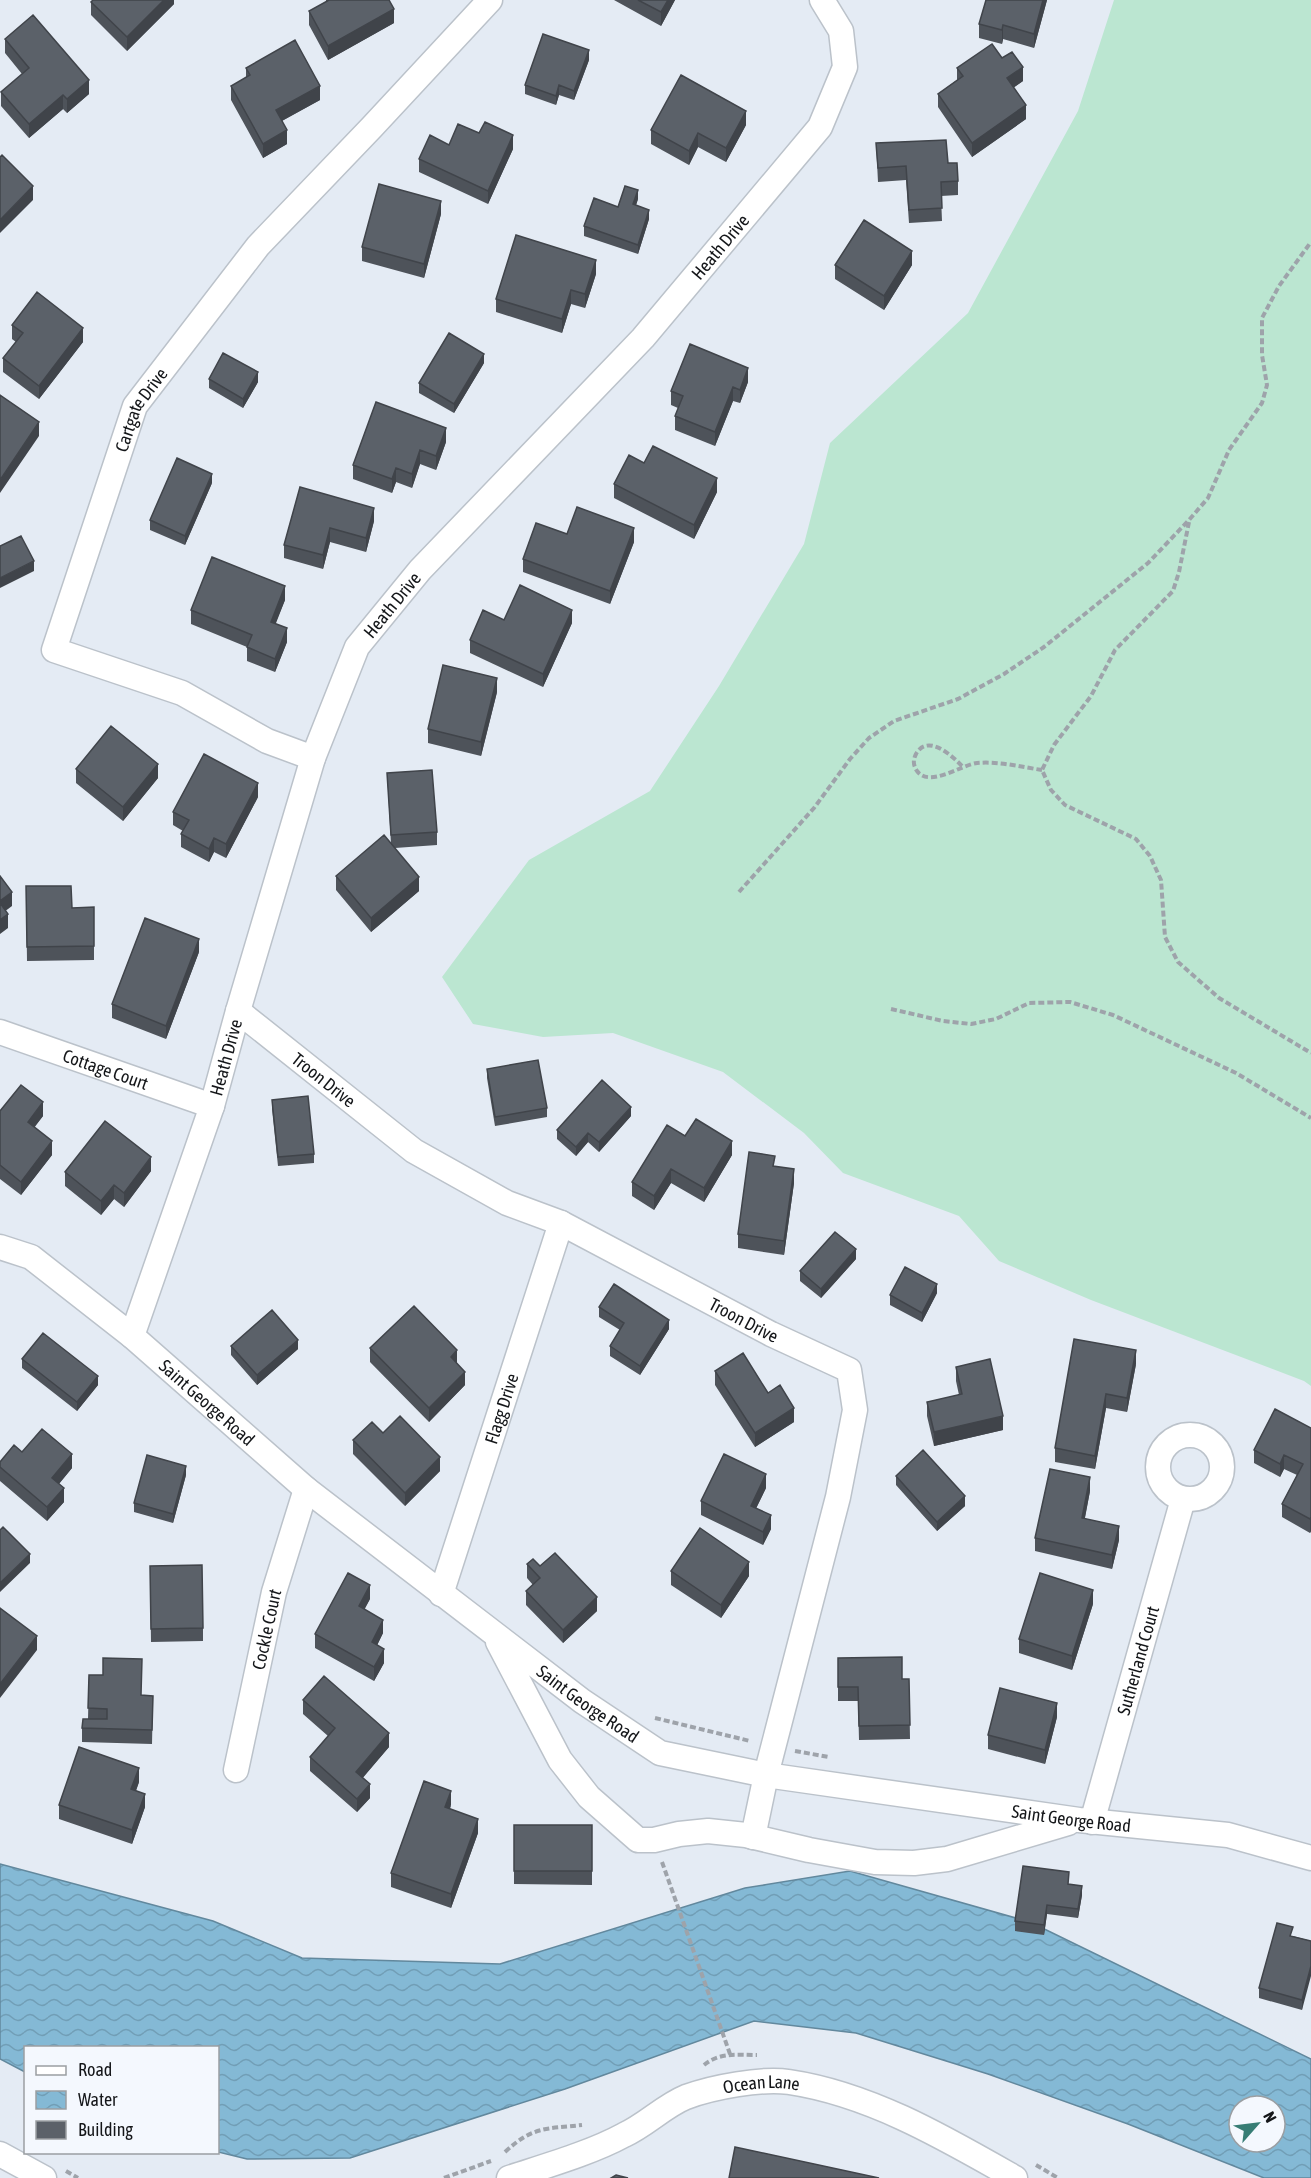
<svg xmlns="http://www.w3.org/2000/svg" width="1311" height="2178" viewBox="0 0 1311 2178" font-family="'Asap Condensed',sans-serif">
  <style>
    .grass { fill: #bbe6d1 }
    .water { fill: url(#water-waves); stroke: #62889d; stroke-width: 1.5; fill-rule: evenodd }
    .lines { fill: none; stroke-linecap: round; stroke-linejoin: round }
    .minor-casing { stroke: #bbc2ca; stroke-width: 27 }
    .path { stroke: #9ea3aa; stroke-width: 4; stroke-dasharray: 6 3; stroke-linecap: butt }
    .minor { stroke: #fff; stroke-width: 24 }
    .wall { fill: #4e535a }
    .shaded-wall { fill: #40444a }
    .building { fill: #5b6169; stroke: #40444a; stroke-width: 1.5 }
    .labels { text-anchor: middle; dominant-baseline: central; stroke-width: 6; stroke-linejoin: round; paint-order: stroke }
    .street-label { font-size: 18px; fill: #141619; stroke: #f4f8fe }
  </style>
  <defs>
    <pattern id="water-waves" width="16" height="10" patternUnits="userSpaceOnUse" patternTransform="scale(1.5)"><rect width="16" height="10" fill="#84b9d5"/><path d="M0 5q4-4 8 0t8 0" fill="none" stroke="#719eb6"/></pattern>
  </defs>
  <rect width="100%" height="100%" fill="#e4ebf4"/>
  <!-- grass -->
  <path class="grass" d="M1114 0H1311V1386L1304 1381 1091 1300 999 1261 959 1216 843 1173 804 1133 723 1072 613 1033 543 1037 473 1024 442 977 529 860 650 791 719 686 804 544 830 443 968 313 1078 111Z"/>
  <!-- water -->
  <path class="water" d="M0 1864 213 1921 302 1958 500 1964 745 1888 850 1871 1030 1922 1311 2059V2178H1264L1128 2124 988 2074 856 2033 754 2021 565 2089 350 2158 247 2159 218 2152V2048H26L25 2072 0 2059ZM1239 2106H1275V2142H1239Z"/>
  <g class="lines">
    <!-- minor casing -->
    <g class="minor-casing">
      <g id="minor">
        <path id="s1" d="M313 758 267 741 182 693 54 650 135 406 258 246 372 127 490 0"/>
        <path id="s2" d="M238 1011 414 1151 507 1203 561 1223 771 1334 849 1370 855 1410 838 1497 766 1775 753 1837"/>
        <path id="s3" d="M0 1032 212 1106"/>
        <path id="s4" d="M0 1247 31 1257 132 1336 306 1489 582 1701 660 1753 766 1775 1079 1820 1228 1835 1311 1858"/>
        <path id="s5" d="M132 1336 212 1106 238 1011 313 758 357 647 420 570 643 338 820 127 845 67 841 31 822 0"/>
        <circle cx="1190" cy="1467" r="32"/>
        <path id="s6" d="M441 1594 561 1223"/>
        <path d="M498 1642 560 1760 589 1797 638 1840H654L679 1834 708 1831 746 1835 809 1850 875 1862 914 1863 947 1859 1068 1823"/>
        <path id="s7" d="M236 1770 274 1592 306 1489"/>
        <path id="s8" d="M1092 1822 1183 1499"/>
        <path d="M0 2154 44 2178"/>
        <path id="s9" d="M509 2178C545 2166 591 2153 624 2135 646 2125 664 2106 686 2097 713 2087 762 2078 789 2082 870 2094 945 2138 1015 2178"/>
      </g>
    </g>
    <!-- path -->
    <path class="path" d="M1189 522 1179 572 1173 591 1115 650 1091 696 1054 745 1042 770 1051 790 1065 805 1136 839 1150 856 1161 880 1165 937 1178 962 1219 998 1311 1053
      M962 766C952 756 928 733 916 754 913 760 913 765 917 771 929 788 961 765 977 763 998 761 1022 767 1042 770
      M739 892 814 808 850 759 869 738 894 721 958 699 1004 674 1044 647 1148 563 1189 520 1208 498 1229 450 1262 403 1267 385 1262 355V318L1279 286 1311 242
      M891 1009 943 1021 971 1024 996 1019 1029 1003 1070 1002 1113 1015 1236 1073 1311 1118
      M655 1718 750 1741
      M795 1751 829 1757
      M662 1862 730 2054
      M704 2065C720 2052 737 2055 757 2055
      M505 2152C533 2126 546 2129 582 2125
      M1036 2165 1058 2178
      M66 2171 78 2178
      M444 2178 491 2161"/>
    <!-- minor -->
    <use href="#minor" class="minor"/>
  </g>
  <!-- wall -->
  <path class="wall" d="M174 0V4L127 51 91 15V2Z
    M326 0H389L394 23 328 60 309 25V11L326 2Z
    M614 0H675L661 26Z
    M986 0H1047L1034 48 1003 39 1002 44 979 38V24Z
    M5 39 89 94 67 113 63 109 29 138 1 106V92L22 74 5 53Z
    M1002 58 1023 81 1013 88 1026 119 972 157 938 107V94L957 80V68Z
    M589 60 574 100 559 95 556 105 525 94V85Z
    M246 68 320 100 282 121 287 144 263 158 231 100V86L246 78Z
    M746 125 726 162 698 147 689 165 651 144V130Z
    M876 143 948 163 958 181V195L941 196 942 221 909 223 906 180 878 182Z
    M449 145 513 149 488 204 419 172V159Z
    M638 199 636 205 649 219 638 254 584 236V226L618 207Z
    M441 214 424 278 362 261V247Z
    M835 265H912L884 310 835 279Z
    M596 274 585 308 571 304 562 333 496 312V299Z
    M12 325 83 342 39 399 3 372V358L16 342 12 339Z
    M484 363 454 413 419 393V383Z
    M209 379 258 382 243 408 209 388Z
    M748 382 740 403 733 401 715 446 675 430V416L678 408 671 405V391Z
    M446 442 436 470 420 464 412 488 396 482 392 493 353 479V465Z
    M212 483 185 545 150 530V520Z
    M614 484 717 492 694 539 614 498Z
    M300 487 374 521 366 552 330 542 323 569 284 558V545Z
    M567 534 634 542 610 604 523 572V559Z
    M285 600 275 624 287 642 275 672 247 661V647L191 624V610Z
    M504 620 572 623 543 687 470 653V640Z
    M497 692 481 756 428 743V729Z
    M76 769 158 778 123 821 76 783Z
    M387 773 437 832V845L395 848 419 891 371 932 336 890V876L391 844Z
    M258 797 226 858 214 852 209 862 181 847V834L183 831 173 825V812Z
    M26 886 72 908 94 907V960L27 961Z
    M199 952 166 1039 112 1018V1004Z
    M487 1069 547 1108V1117L495 1126 487 1078Z
    M272 1100 314 1154V1163L278 1166 272 1109Z
    M0 1111 43 1116 34 1127 52 1155 21 1195 0 1179Z
    M631 1116 599 1152 588 1142 576 1156 557 1139V1130Z
    M685 1136 732 1155 704 1202 671 1183 654 1210 632 1196V1182Z
    M775 1166 794 1183 784 1255 738 1248V1234Z
    M151 1171 124 1207 114 1199 101 1215 65 1186V1172Z
    M856 1259 821 1298 800 1281V1271Z
    M937 1293 922 1322 890 1305V1295Z
    M599 1307 669 1329 640 1375 610 1356V1346L620 1330 599 1317Z
    M231 1346 298 1349 257 1385 231 1355Z
    M370 1348 457 1363 465 1385 429 1422 370 1362Z
    M22 1359 98 1385 77 1411 22 1368Z
    M1136 1364 1127 1412 1106 1408 1095 1469 1055 1462V1448Z
    M956 1367 1003 1430 934 1446 927 1416V1402L959 1395 956 1381Z
    M715 1371 768 1393 794 1422 755 1447 715 1385Z
    M1311 1428V1531L1310 1533 1282 1517V1504L1297 1475 1284 1469 1280 1477 1254 1463V1450Z
    M353 1440 440 1471 405 1506 353 1454Z
    M22 1452 72 1468 59 1484 64 1502 47 1521 0 1481V1462Z
    M186 1475 173 1523 134 1512V1503Z
    M896 1476 965 1506 937 1531 896 1485Z
    M766 1488 756 1508 771 1529 763 1545 701 1515V1501Z
    M1090 1491 1085 1518 1119 1540 1112 1569 1035 1551V1538Z
    M527 1564 540 1566 597 1611 563 1643 526 1605V1591L533 1585 527 1578Z
    M150 1566 203 1628V1641L151 1642Z
    M671 1571 749 1576 721 1618 671 1585Z
    M370 1599 364 1609 383 1633 377 1645 384 1663 374 1681 315 1648V1634Z
    M1093 1604 1072 1670 1019 1653V1639Z
    M838 1658 902 1679H909L910 1739 859 1740 858 1701H838Z
    M89 1675 142 1695 153 1696 152 1744 82 1742V1728L88 1719Z
    M303 1700 389 1747 362 1778 370 1798 357 1812 310 1771V1757L328 1736 303 1714Z
    M1057 1717 1045 1764 988 1749V1735Z
    M139 1782 136 1791 145 1807 132 1844 59 1819V1805Z
    M451 1805 450 1809 478 1833 451 1908 391 1887V1873Z
    M514 1825H592V1885L514 1884Z
    M1069 1884 1082 1895 1078 1918 1047 1914 1044 1935 1015 1931V1921Z
    M1293 1936 1311 1941 1302 2010 1259 1998V1988Z"/>
  <!-- shaded-wall -->
  <path class="shaded-wall" d="M164 0H174V4L127 51V37Z
    M668 0H675L661 26V12Z
    M1043 0H1047L1034 48V34Z
    M394 9V23L328 60V46Z
    M1003 25V39L1002 44V30Z
    M589 50V60L574 100V91Z
    M1023 67V81L1007 92V78Z
    M89 80V94L67 113V99Z
    M559 85V95L556 105V96Z
    M320 86V100L276 124V110Z
    M63 95V109L29 138V124Z
    M1026 105V119L972 157V143Z
    M746 111V125L726 162V148Z
    M287 130V144L263 158V144Z
    M698 133V147L689 165V151Z
    M513 135V149L488 204V191Z
    M33 186V200L0 233V220Z
    M638 190V199L633 214V204Z
    M441 201V214L424 278V264Z
    M649 210V219L638 254V245Z
    M912 251V265L884 310V296Z
    M596 260V274L585 308V294Z
    M571 290V304L562 333V319Z
    M83 328V342L39 399V386Z
    M484 354V363L454 413V404Z
    M748 368V382L740 403V390Z
    M258 372V382L243 408V399Z
    M733 387V401L715 446V432Z
    M39 422V436L0 493V480Z
    M446 428V442L436 470V456Z
    M420 450V464L412 488V474Z
    M396 468V482L392 493V479Z
    M212 474V483L185 545V536Z
    M717 478V492L694 539V525Z
    M374 508V521L366 552V538Z
    M330 528V542L323 569V555Z
    M634 528V542L610 604V591Z
    M34 561V571L0 588V578Z
    M285 586V600L271 636V622Z
    M572 610V623L543 687V674Z
    M287 628V642L275 672V659Z
    M497 678V692L481 756V742Z
    M158 764V778L123 821V807Z
    M258 783V797L226 858V844Z
    M214 838V852L209 862V849Z
    M419 877V891L371 932V918Z
    M12 892V906L0 915V901Z
    M8 914V928L0 934V920Z
    M199 939V952L166 1039V1026Z
    M43 1102V1116L28 1136V1122Z
    M631 1107V1116L599 1152V1142Z
    M588 1133V1142L576 1156V1147Z
    M52 1141V1155L21 1195V1182Z
    M732 1141V1155L704 1202V1188Z
    M151 1157V1171L124 1207V1193Z
    M671 1169V1183L654 1210V1196Z
    M794 1169V1183L784 1255V1241Z
    M114 1185V1199L101 1215V1201Z
    M856 1249V1259L821 1298V1289Z
    M937 1284V1293L922 1322V1313Z
    M669 1320V1329L640 1375V1366Z
    M298 1340V1349L257 1385V1375Z
    M457 1350V1364L451 1357Z
    M1136 1350V1364L1127 1412V1398Z
    M465 1372V1385L429 1422V1408Z
    M98 1376V1385L77 1411V1402Z
    M1106 1394V1408L1095 1469V1456Z
    M794 1408V1422L755 1447V1433Z
    M1003 1416V1430L934 1446V1432Z
    M72 1454V1468L52 1492V1478Z
    M1284 1455V1469L1280 1477V1464Z
    M440 1457V1471L405 1506V1493Z
    M186 1466V1475L173 1523V1514Z
    M766 1474V1488L751 1519V1506Z
    M1090 1477V1491L1082 1532V1518Z
    M64 1488V1502L47 1521V1507Z
    M965 1496V1506L937 1531V1522Z
    M771 1515V1529L763 1545V1532Z
    M1311 1517V1531L1310 1533V1519Z
    M1119 1526V1540L1112 1569V1555Z
    M30 1554V1563L0 1592V1583Z
    M749 1562V1576L721 1618V1605Z
    M370 1585V1599L359 1620V1606Z
    M1093 1590V1604L1072 1670V1656Z
    M597 1597V1611L563 1643V1630Z
    M383 1620V1633L372 1656V1642Z
    M37 1636V1650L0 1698V1684Z
    M384 1649V1663L374 1681V1667Z
    M1057 1703V1717L1045 1764V1750Z
    M389 1733V1747L356 1786V1772Z
    M139 1768V1782L131 1803V1789Z
    M370 1784V1798L357 1812V1799Z
    M451 1791V1805L445 1821V1807Z
    M145 1794V1807L132 1844V1830Z
    M478 1819V1833L451 1908V1894Z
    M1082 1886V1895L1078 1918V1909Z
    M1047 1905V1914L1044 1935V1925Z
    M1311 1966V1976L1302 2010V2000Z"/>
  <!-- building -->
  <path class="building" d="M93 0H164L127 37 91 2Z
    M329 0H389L394 9 328 46 309 11Z
    M638 0H668L661 12Z
    M986 0H1043L1034 34 1003 25 1002 30 979 24Z
    M33 15 89 80 67 99 63 95 29 124 1 92 29 68 5 39Z
    M543 34 589 50 574 91 559 85 556 96 525 85Z
    M295 40 320 86 276 110 287 130 263 144 231 86 250 75 246 68Z
    M992 44 1002 58 1012 52 1023 67 1007 78 1026 105 972 143 938 94 963 76 957 68Z
    M681 75 746 111 726 148 698 133 689 151 651 130Z
    M485 122 513 135 488 191 419 159 430 135 449 145 458 124 479 133Z
    M946 140 948 163H957L958 181 941 182 942 208 909 210 906 166 878 168 876 143Z
    M2 155 33 186 0 220V157Z
    M379 184 441 201 424 264 362 247Z
    M625 186 638 190 633 204 649 210 638 245 584 226 594 198 618 207Z
    M864 220 912 251 884 296 835 265Z
    M516 235 596 260 585 294 571 290 562 319 496 299Z
    M37 292 83 328 39 386 3 358 23 333 12 325Z
    M449 333 484 354 454 404 419 383Z
    M690 344 748 368 740 390 733 387 715 432 675 416 683 396 671 391Z
    M223 353 258 372 243 399 209 379Z
    M0 395 39 422 0 480Z
    M376 402 446 428 436 456 420 450 412 474 396 468 392 479 353 465Z
    M653 446 717 478 694 525 614 484 629 455 644 463Z
    M177 458 212 474 185 536 150 520Z
    M300 487 374 508 366 538 330 528 323 555 284 545Z
    M577 507 634 528 610 591 523 559 536 523 567 534Z
    M21 536 34 561 0 578V546Z
    M212 557 285 586 271 622 287 628 275 659 247 647 252 635 191 610Z
    M520 585 572 610 543 674 470 640 483 610 504 620Z
    M443 665 497 678 481 742 428 729Z
    M111 726 158 764 123 807 76 769Z
    M204 754 258 783 226 844 214 838 209 849 181 834 189 820 173 812Z
    M432 770 437 832 391 835 387 773Z
    M384 835 419 877 371 918 336 876Z
    M0 876 12 892 0 901Z
    M26 886H71L72 908 94 907V946L27 947Z
    M0 903 8 914 0 920Z
    M145 918 199 939 166 1026 112 1004Z
    M538 1060 547 1108 495 1117 487 1069Z
    M602 1080 631 1107 599 1142 588 1133 576 1147 557 1130Z
    M21 1085 43 1102 28 1122 52 1141 21 1182 0 1165V1111Z
    M308 1096 314 1154 278 1157 272 1100Z
    M696 1119 732 1141 704 1188 671 1169 654 1196 632 1182 667 1125 685 1136Z
    M105 1121 151 1157 124 1193 114 1185 101 1201 65 1172Z
    M749 1152 775 1156 773 1166 794 1169 784 1241 738 1234Z
    M835 1232 856 1249 821 1289 800 1271Z
    M905 1267 937 1284 922 1313 890 1295Z
    M614 1284 669 1320 640 1366 610 1346 624 1323 599 1307Z
    M414 1306 457 1350 451 1357 465 1372 429 1408 370 1348Z
    M272 1310 298 1340 257 1375 231 1346Z
    M43 1333 98 1376 77 1402 22 1359Z
    M1074 1339 1136 1350 1127 1398 1106 1394 1095 1456 1055 1448Z
    M743 1353 768 1393 780 1385 794 1408 755 1433 715 1371Z
    M990 1359 1003 1416 934 1432 927 1402 962 1394 956 1367Z
    M1275 1409 1311 1428V1517L1310 1519 1282 1504 1303 1464 1284 1455 1280 1464 1254 1450Z
    M400 1416 440 1457 405 1493 353 1440 372 1422 383 1433Z
    M42 1429 72 1454 52 1478 64 1488 47 1507 0 1467V1462L14 1445 22 1452Z
    M923 1450 965 1496 937 1522 896 1476Z
    M724 1454 766 1474 751 1506 771 1515 763 1532 701 1501Z
    M147 1455 186 1466 173 1514 134 1503Z
    M1050 1469 1090 1477 1082 1518 1119 1526 1112 1555 1035 1538Z
    M3 1527 30 1554 0 1583V1530Z
    M700 1528 749 1562 721 1605 671 1571Z
    M555 1553 597 1597 563 1630 526 1591 540 1578 527 1564 533 1559 540 1566Z
    M202 1565 203 1628 151 1629 150 1566Z
    M348 1573 370 1585 359 1606 383 1620 372 1642 384 1649 374 1667 315 1634Z
    M1040 1573 1093 1590 1072 1656 1019 1639Z
    M0 1608 37 1636 0 1684Z
    M902 1657V1679H909L910 1725 859 1726 858 1687H838V1658Z
    M103 1658 142 1659 141 1695 153 1696 152 1730 82 1728 83 1719H107V1709L88 1708 89 1675H103Z
    M324 1676 389 1733 356 1772 370 1784 357 1799 310 1757 335 1728 303 1700Z
    M1000 1688 1057 1703 1045 1750 988 1735Z
    M79 1747 139 1768 131 1789 145 1794 132 1830 59 1805Z
    M424 1781 451 1791 445 1807 478 1819 451 1894 391 1873Z
    M514 1825H592V1871H514Z
    M1023 1866 1069 1872 1068 1884 1082 1886 1078 1909 1047 1905 1044 1925 1015 1921Z
    M1277 1923 1293 1927 1290 1936 1311 1941V1966L1302 2000 1259 1988Z
    M735 2147 879 2178H729Z
    M616 2175 628 2178H611Z"/>
  <g class="labels">
    <!-- street labels -->
    <g class="street-label">
      <text stroke="none"><textPath href="#s5" startOffset="1266">Heath Drive</textPath></text>
      <text stroke="none"><textPath href="#s1" startOffset="538">Cartgate Drive</textPath></text>
      <text stroke="none"><textPath href="#s5" startOffset="780">Heath Drive</textPath></text>
      <text stroke="none"><textPath href="#s5" startOffset="294">Heath Drive</textPath></text>
      <text stroke="none"><textPath href="#s3" startOffset="112">Cottage Court</textPath></text>
      <text stroke="none"><textPath href="#s2" startOffset="110">Troon Drive</textPath></text>
      <text stroke="none"><textPath href="#s2" startOffset="596">Troon Drive</textPath></text>
      <text stroke="none"><textPath href="#s4" startOffset="261">Saint George Road</textPath></text>
      <text stroke="none"><textPath href="#s6" startOffset="195">Flagg Drive</textPath></text>
      <text stroke="none"><textPath href="#s7" startOffset="144">Cockle Court</textPath></text>
      <text stroke="none"><textPath href="#s8" startOffset="168">Sutherland Court</textPath></text>
      <text stroke="none"><textPath href="#s4" startOffset="747">Saint George Road</textPath></text>
      <text stroke="none"><textPath href="#s4" startOffset="1251">Saint George Road</textPath></text>
      <text stroke="none"><textPath href="#s9" startOffset="273">Ocean Lane</textPath></text>
    </g>
  </g>
  <!-- legend -->
  <rect x="24" y="2046" width="195" height="108" fill="#f4f8fe" stroke="#9a9ea2" stroke-width="1.5"/>
  <rect x="36" y="2066" width="30" height="9" fill="#ffffff" stroke="#9a9ea2" stroke-width="1.5"/>
  <text x="78" y="2076" font-size="18" fill="#141619">Road</text>
  <rect x="36" y="2091" width="30" height="18" fill="url(#water-waves)" stroke="#9a9ea2" stroke-width="1.5"/>
  <text x="78" y="2106" font-size="18" fill="#141619">Water</text>
  <rect x="36" y="2121" width="30" height="18" fill="#5b6169" stroke="#9a9ea2" stroke-width="1.5"/>
  <text x="78" y="2136" font-size="18" fill="#141619">Building</text>
  <!-- north arrow -->
  <g transform="translate(1257 2124) rotate(62)"><circle r="28" fill="#f4f8fe" stroke="#9a9ea2" stroke-width="1.5"/>
  <path d="M0-4.5L10 22L0 15L-10 22Z" fill="#377d75"/>
  <text y="-9" font-size="16" font-weight="bold" text-anchor="middle" fill="#141619">N</text>
  </g>
</svg>
